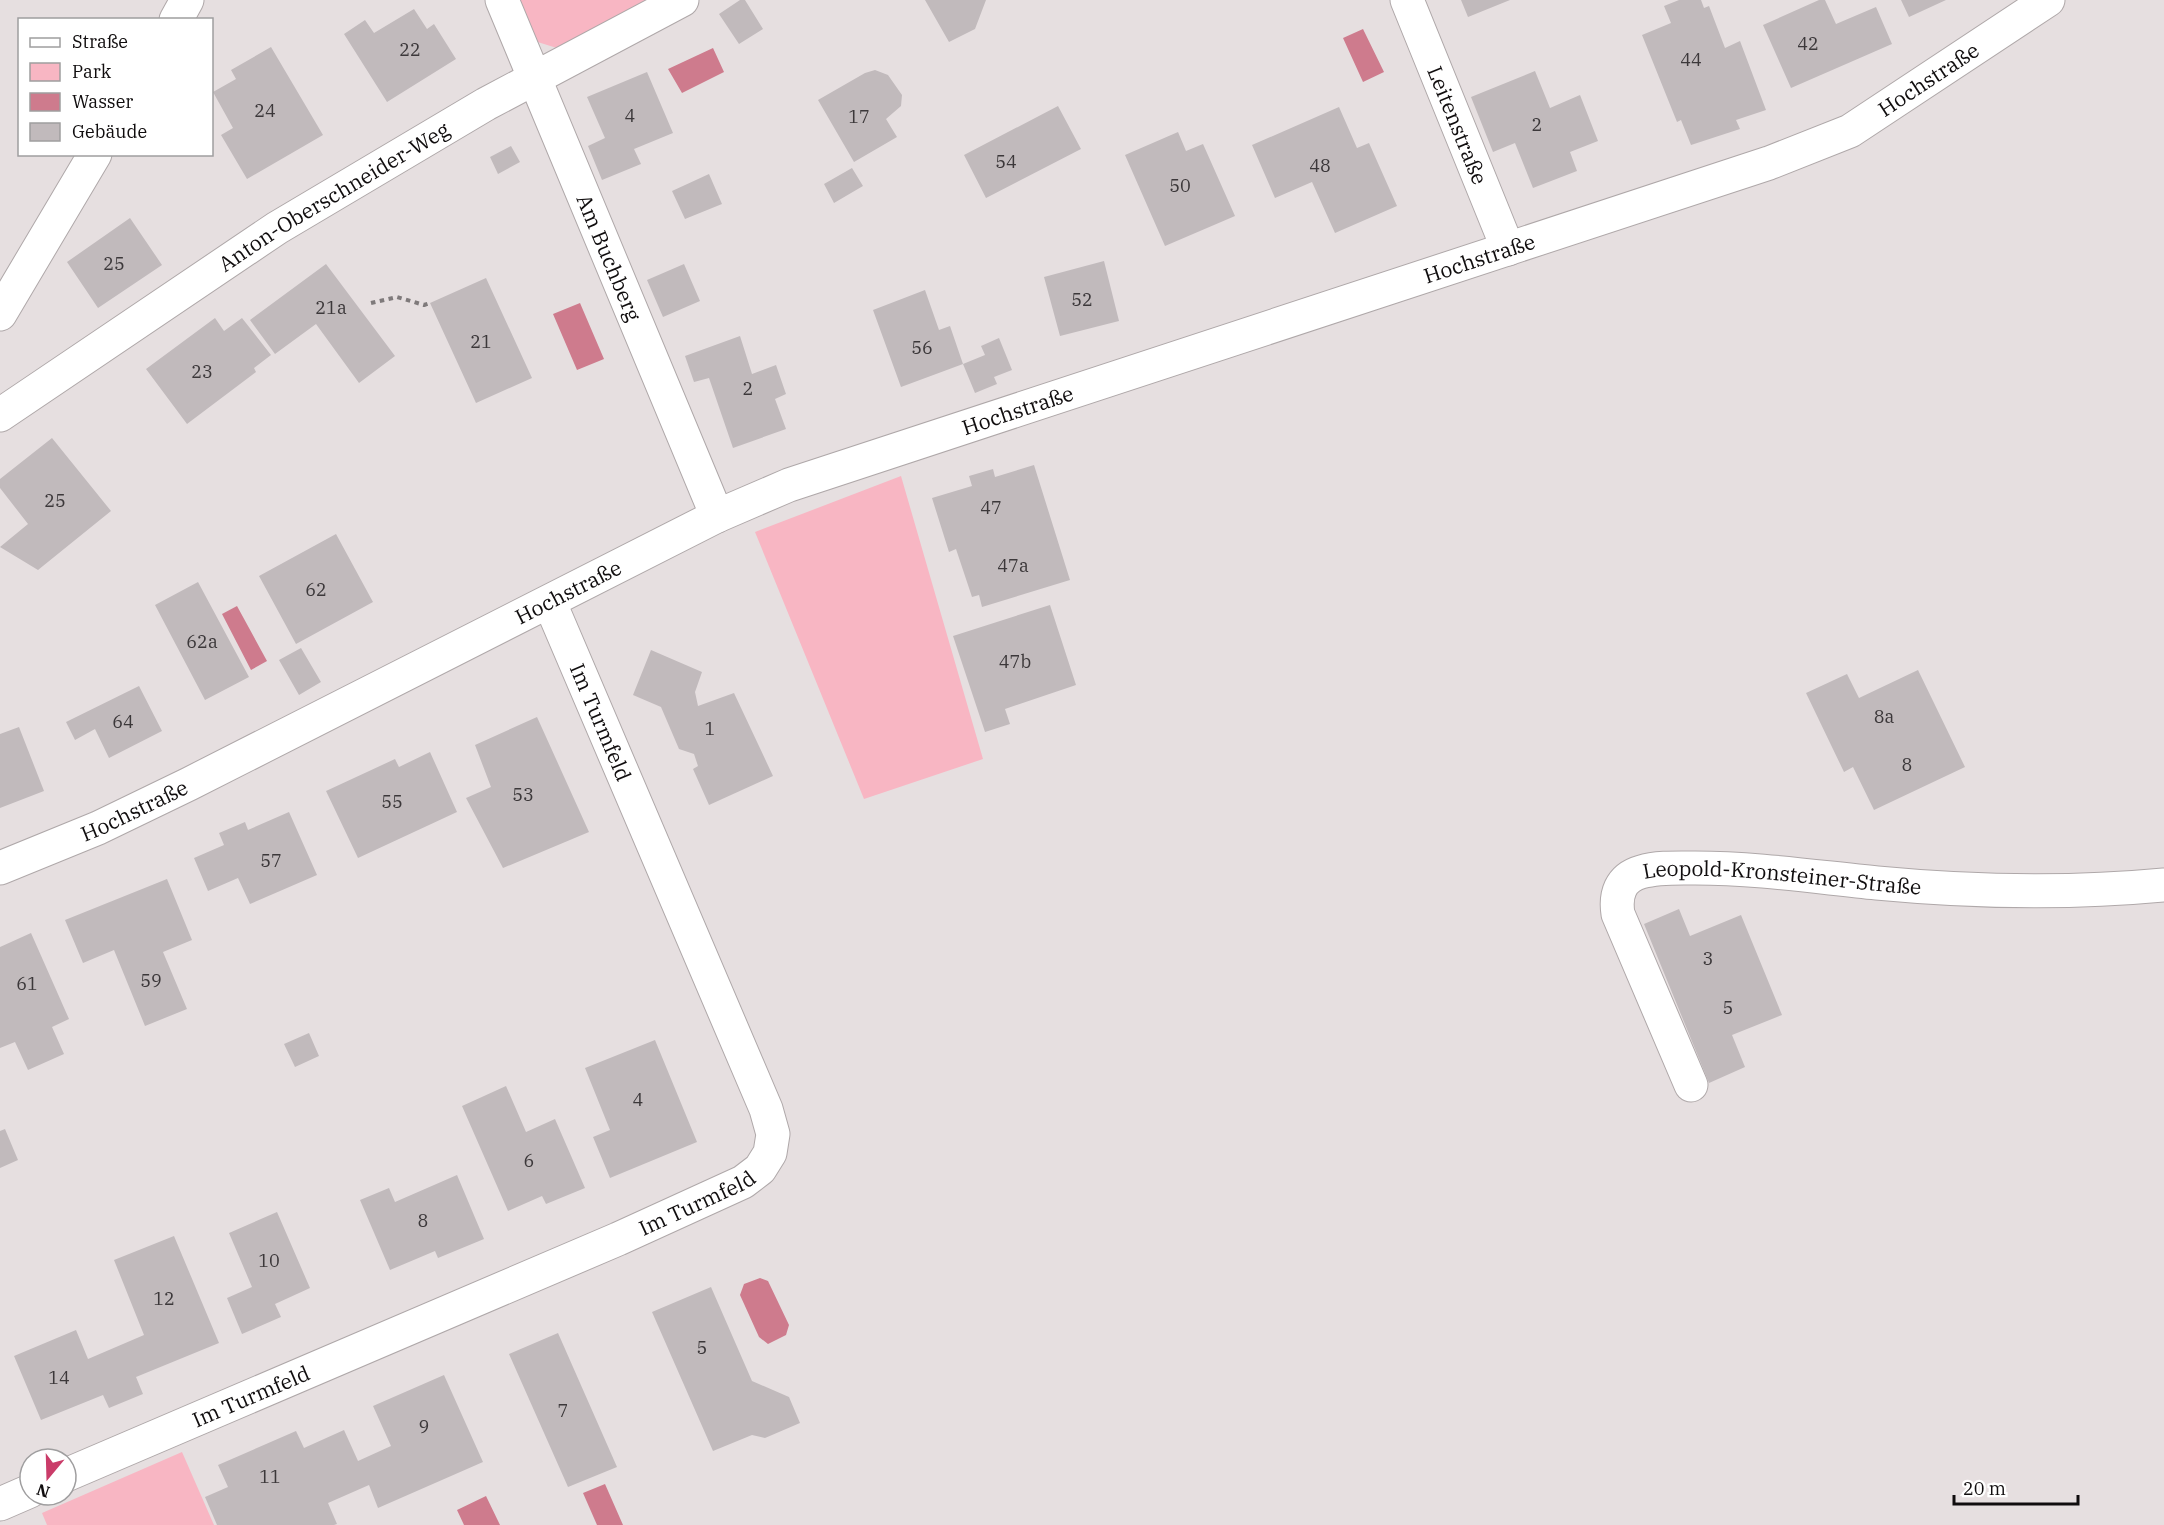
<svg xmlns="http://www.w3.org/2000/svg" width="2164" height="1525" viewBox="0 0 2164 1525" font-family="'IBM Plex Serif',serif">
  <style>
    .green { fill: #f8b6c3 }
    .water { fill: #ce7b8d }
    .building { fill: #c1babc }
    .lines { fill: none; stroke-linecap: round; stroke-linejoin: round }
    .minor-casing { stroke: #afa8a9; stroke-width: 35 }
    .path { stroke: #7f7a7b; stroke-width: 4; stroke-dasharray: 4.5 4.5; stroke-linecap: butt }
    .minor { stroke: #fff; stroke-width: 33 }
    .labels { text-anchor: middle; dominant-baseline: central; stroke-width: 4.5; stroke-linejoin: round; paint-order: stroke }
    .number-label { font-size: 18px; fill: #3c383a }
    .street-label { font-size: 21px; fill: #100d0e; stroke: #fff }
  </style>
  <rect width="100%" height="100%" fill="#e6dfe0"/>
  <!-- green -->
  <path class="green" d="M513 0H652L560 49 528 39Z
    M901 476 983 759 864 799 755 532Z
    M182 1452 214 1525H47L42 1513Z"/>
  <!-- water -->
  <path class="water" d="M1363 29 1384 72 1363 82 1343 38Z
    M713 48 724 72 682 93 668 69Z
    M580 303 604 359 577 370 553 314Z
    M237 606 267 661 251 670 222 614Z
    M760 1278 768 1281 789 1325 786 1335 768 1344 759 1337 740 1295 744 1284Z
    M605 1484 623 1525H597L583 1493Z
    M486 1496 500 1525H464L457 1510Z"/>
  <!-- building -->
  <path class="building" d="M740 0H745L763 29 739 44 719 14Z
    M925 0H986L975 29 949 42Z
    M1461 0H1510L1468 17Z
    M1679 0H1701L1704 8 1709 6 1725 48 1740 41 1766 110 1736 120 1740 129 1691 145 1681 120 1677 122 1642 35 1671 23 1664 6Z
    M1819 0H1825L1836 24 1876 7 1892 44 1791 88 1763 25Z
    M1901 0H1946L1909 17Z
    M414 9 427 29 434 24 456 59 387 102 344 34 365 20 374 33Z
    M271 47 323 135 247 179 221 135 233 128 213 92 236 79 231 70Z
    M875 70 888 75 902 95 901 106 886 119 897 137 854 162 818 100 865 73Z
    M1535 71 1550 108 1580 95 1598 141 1570 152 1577 171 1533 188 1515 143 1493 152 1471 97Z
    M647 72 673 133 634 149 641 164 602 180 588 146 605 138 587 97Z
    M1058 106 1081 149 986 198 964 155Z
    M1339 107 1357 148 1369 143 1397 206 1335 233 1312 182 1275 198 1252 145Z
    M1178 132 1186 151 1203 144 1235 216 1165 246 1125 155Z
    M511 146 520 162 498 174 490 157Z
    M852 168 863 186 834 203 824 184Z
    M709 174 722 204 685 219 672 191Z
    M130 218 162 265 98 308 67 262Z
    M1104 261 1119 321 1060 336 1044 277Z
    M326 264 395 356 359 383 316 324 275 354 250 320Z
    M684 264 700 301 663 317 647 280Z
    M486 278 532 378 476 403 430 303Z
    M925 290 939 330 950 326 963 364 985 355 981 346 999 338 1012 370 994 377 997 384 975 393 963 364 901 387 873 310Z
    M215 318 224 331 242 318 271 355 254 368 256 372 187 424 146 369Z
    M740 336 752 374 776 365 786 394 775 399 786 429 733 448 709 378 694 382 685 356Z
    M52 438 111 511 38 570 0 547 28 524 0 488V479Z
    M1034 465 1070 580 982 607 979 595 972 597 956 549 949 552 932 498 972 486 969 476 993 469 995 477Z
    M336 534 373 602 296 644 259 576Z
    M198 582 249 677 205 700 155 605Z
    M1050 605 1076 685 1005 709 1010 724 985 732 953 636Z
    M301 648 321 682 299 695 279 660Z
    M651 650 702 672 695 692 698 706 734 693 773 776 709 805 693 769 698 766 694 754 679 749 661 707 633 695Z
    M1918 670 1965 767 1874 810 1853 767 1844 772 1806 693 1847 674 1859 698Z
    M139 686 162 731 109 758 95 729 75 740 66 722Z
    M537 717 589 832 503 868 466 798 491 787 475 745Z
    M19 727 44 791 0 808V734Z
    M430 752 457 812 358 858 326 791 395 759 399 767Z
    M289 812 317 875 250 904 238 878 208 891 194 858 224 845 219 833 245 822 248 830Z
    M167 879 192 940 163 952 187 1009 145 1026 114 950 83 963 65 920Z
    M1679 909 1690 936 1741 915 1782 1015 1732 1035 1745 1067 1709 1083 1644 924Z
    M31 933 69 1019 52 1027 64 1054 28 1070 15 1042 0 1048V947Z
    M309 1033 319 1056 295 1067 284 1044Z
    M655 1040 697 1142 610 1178 593 1137 610 1130 585 1068Z
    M506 1086 526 1132 555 1119 585 1188 546 1204 542 1196 508 1211 462 1106Z
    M5 1129 18 1160 0 1168V1131Z
    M457 1175 484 1239 438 1258 435 1251 390 1270 360 1200 389 1188 395 1202Z
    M277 1212 310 1288 275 1304 281 1317 242 1334 227 1298 252 1287 229 1233Z
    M174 1236 219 1343 136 1377 143 1394 109 1408 103 1395 41 1420 14 1356 76 1330 88 1359 144 1335 114 1260Z
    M711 1287 752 1381 789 1397 800 1423 765 1438 752 1435 713 1451 652 1312Z
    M558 1333 617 1467 568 1487 509 1354Z
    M444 1375 483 1462 378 1508 369 1485 328 1503 337 1524 334 1525H217L205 1497 228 1487 218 1465 296 1431 304 1448 344 1430 358 1461 391 1446 373 1406Z"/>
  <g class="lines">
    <!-- minor casing -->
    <g class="minor-casing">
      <g id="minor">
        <path id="s1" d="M502 0 717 516"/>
        <path id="s2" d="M1407 0 1508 249"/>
        <path d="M176 20 187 0"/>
        <path d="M0 314 95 154"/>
        <path id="s3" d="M0 415 277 228 486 104 682 0"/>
        <path id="s4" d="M0 868 98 828 189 784 717 516 789 485 1769 163 1850 131 2048 0"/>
        <path id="s5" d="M1691 1085 1618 914C1615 895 1620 878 1641 872 1658 867 1678 868 1695 868 1757 868 1816 877 1877 883 1972 892 2069 894 2164 885"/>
        <path id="s6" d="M66 1475 618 1239 743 1182 760 1169 770 1153 773 1134 766 1109 550 603"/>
        <path d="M0 1504 30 1491"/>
      </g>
    </g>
    <!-- path -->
    <path class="path" d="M371 303 397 297 424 305 430 303"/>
    <!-- minor -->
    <use href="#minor" class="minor"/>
  </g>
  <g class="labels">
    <!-- number labels -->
    <g class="number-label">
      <text x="1808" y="43">42</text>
      <text x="410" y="49">22</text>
      <text x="1691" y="59">44</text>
      <text x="265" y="110">24</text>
      <text x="630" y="115">4</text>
      <text x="859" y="116">17</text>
      <text x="1537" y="124">2</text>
      <text x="1006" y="161">54</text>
      <text x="1320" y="165">48</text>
      <text x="1180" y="185">50</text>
      <text x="114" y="263">25</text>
      <text x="1082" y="299">52</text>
      <text x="331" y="307">21a</text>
      <text x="481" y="341">21</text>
      <text x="922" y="347">56</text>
      <text x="202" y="371">23</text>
      <text x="748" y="388">2</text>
      <text x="55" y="500">25</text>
      <text x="991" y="507">47</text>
      <text x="1013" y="565">47a</text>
      <text x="316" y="589">62</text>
      <text x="202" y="641">62a</text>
      <text x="1015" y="661">47b</text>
      <text x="1884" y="716">8a</text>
      <text x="123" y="721">64</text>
      <text x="710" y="728">1</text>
      <text x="1907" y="764">8</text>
      <text x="523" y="794">53</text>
      <text x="392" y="801">55</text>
      <text x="271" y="860">57</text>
      <text x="1708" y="958">3</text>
      <text x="151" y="980">59</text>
      <text x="27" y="983">61</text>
      <text x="1728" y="1007">5</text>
      <text x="638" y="1099">4</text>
      <text x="529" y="1160">6</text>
      <text x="423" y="1220">8</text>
      <text x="269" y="1260">10</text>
      <text x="164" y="1298">12</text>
      <text x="702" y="1347">5</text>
      <text x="59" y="1377">14</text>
      <text x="563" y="1410">7</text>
      <text x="424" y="1426">9</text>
      <text x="270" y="1476">11</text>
    </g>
    <!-- street labels -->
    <g class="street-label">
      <text stroke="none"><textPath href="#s4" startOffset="2090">Hochstraße</textPath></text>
      <text stroke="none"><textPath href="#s2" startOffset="135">Leitenstraße</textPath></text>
      <text stroke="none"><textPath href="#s3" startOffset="399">Anton-Oberschneider-Weg</textPath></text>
      <text stroke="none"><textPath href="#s1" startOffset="279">Am Buchberg</textPath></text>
      <text stroke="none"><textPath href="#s4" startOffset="1604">Hochstraße</textPath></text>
      <text stroke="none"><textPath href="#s4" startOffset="1118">Hochstraße</textPath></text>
      <text stroke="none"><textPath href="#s4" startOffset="632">Hochstraße</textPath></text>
      <text transform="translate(601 722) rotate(67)">Im Turmfeld</text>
      <text stroke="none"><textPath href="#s4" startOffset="146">Hochstraße</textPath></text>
      <text stroke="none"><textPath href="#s5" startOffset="381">Leopold-Kronsteiner-Straße</textPath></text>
      <text stroke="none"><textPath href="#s6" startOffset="687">Im Turmfeld</textPath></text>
      <text stroke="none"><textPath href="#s6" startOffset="201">Im Turmfeld</textPath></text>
    </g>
  </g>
  <!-- legend -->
  <rect x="18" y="18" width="195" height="138" fill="#ffffff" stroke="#9f9e9f" stroke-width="1.5"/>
  <rect x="30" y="38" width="30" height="9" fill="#ffffff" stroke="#9f9e9f" stroke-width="1.5"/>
  <text x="72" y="48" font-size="18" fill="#100d0e">Straße</text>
  <rect x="30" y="63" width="30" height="18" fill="#f8b6c3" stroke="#9f9e9f" stroke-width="1.5"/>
  <text x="72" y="78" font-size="18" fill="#100d0e">Park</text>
  <rect x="30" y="93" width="30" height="18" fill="#ce7b8d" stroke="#9f9e9f" stroke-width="1.5"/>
  <text x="72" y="108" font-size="18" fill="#100d0e">Wasser</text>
  <rect x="30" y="123" width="30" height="18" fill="#c1babc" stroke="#9f9e9f" stroke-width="1.5"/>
  <text x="72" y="138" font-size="18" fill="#100d0e">Gebäude</text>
  <!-- north arrow -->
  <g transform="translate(48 1477) rotate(199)"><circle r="28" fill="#ffffff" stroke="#9f9e9f" stroke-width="1.5"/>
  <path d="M0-4.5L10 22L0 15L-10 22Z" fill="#ca3c69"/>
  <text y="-9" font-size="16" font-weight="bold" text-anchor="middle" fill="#100d0e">N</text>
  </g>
  <!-- scale -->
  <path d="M1954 1495v9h124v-9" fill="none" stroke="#100d0e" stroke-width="3"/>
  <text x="1963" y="1495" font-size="18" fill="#100d0e" stroke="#ffffff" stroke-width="4.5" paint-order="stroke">20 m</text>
</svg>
